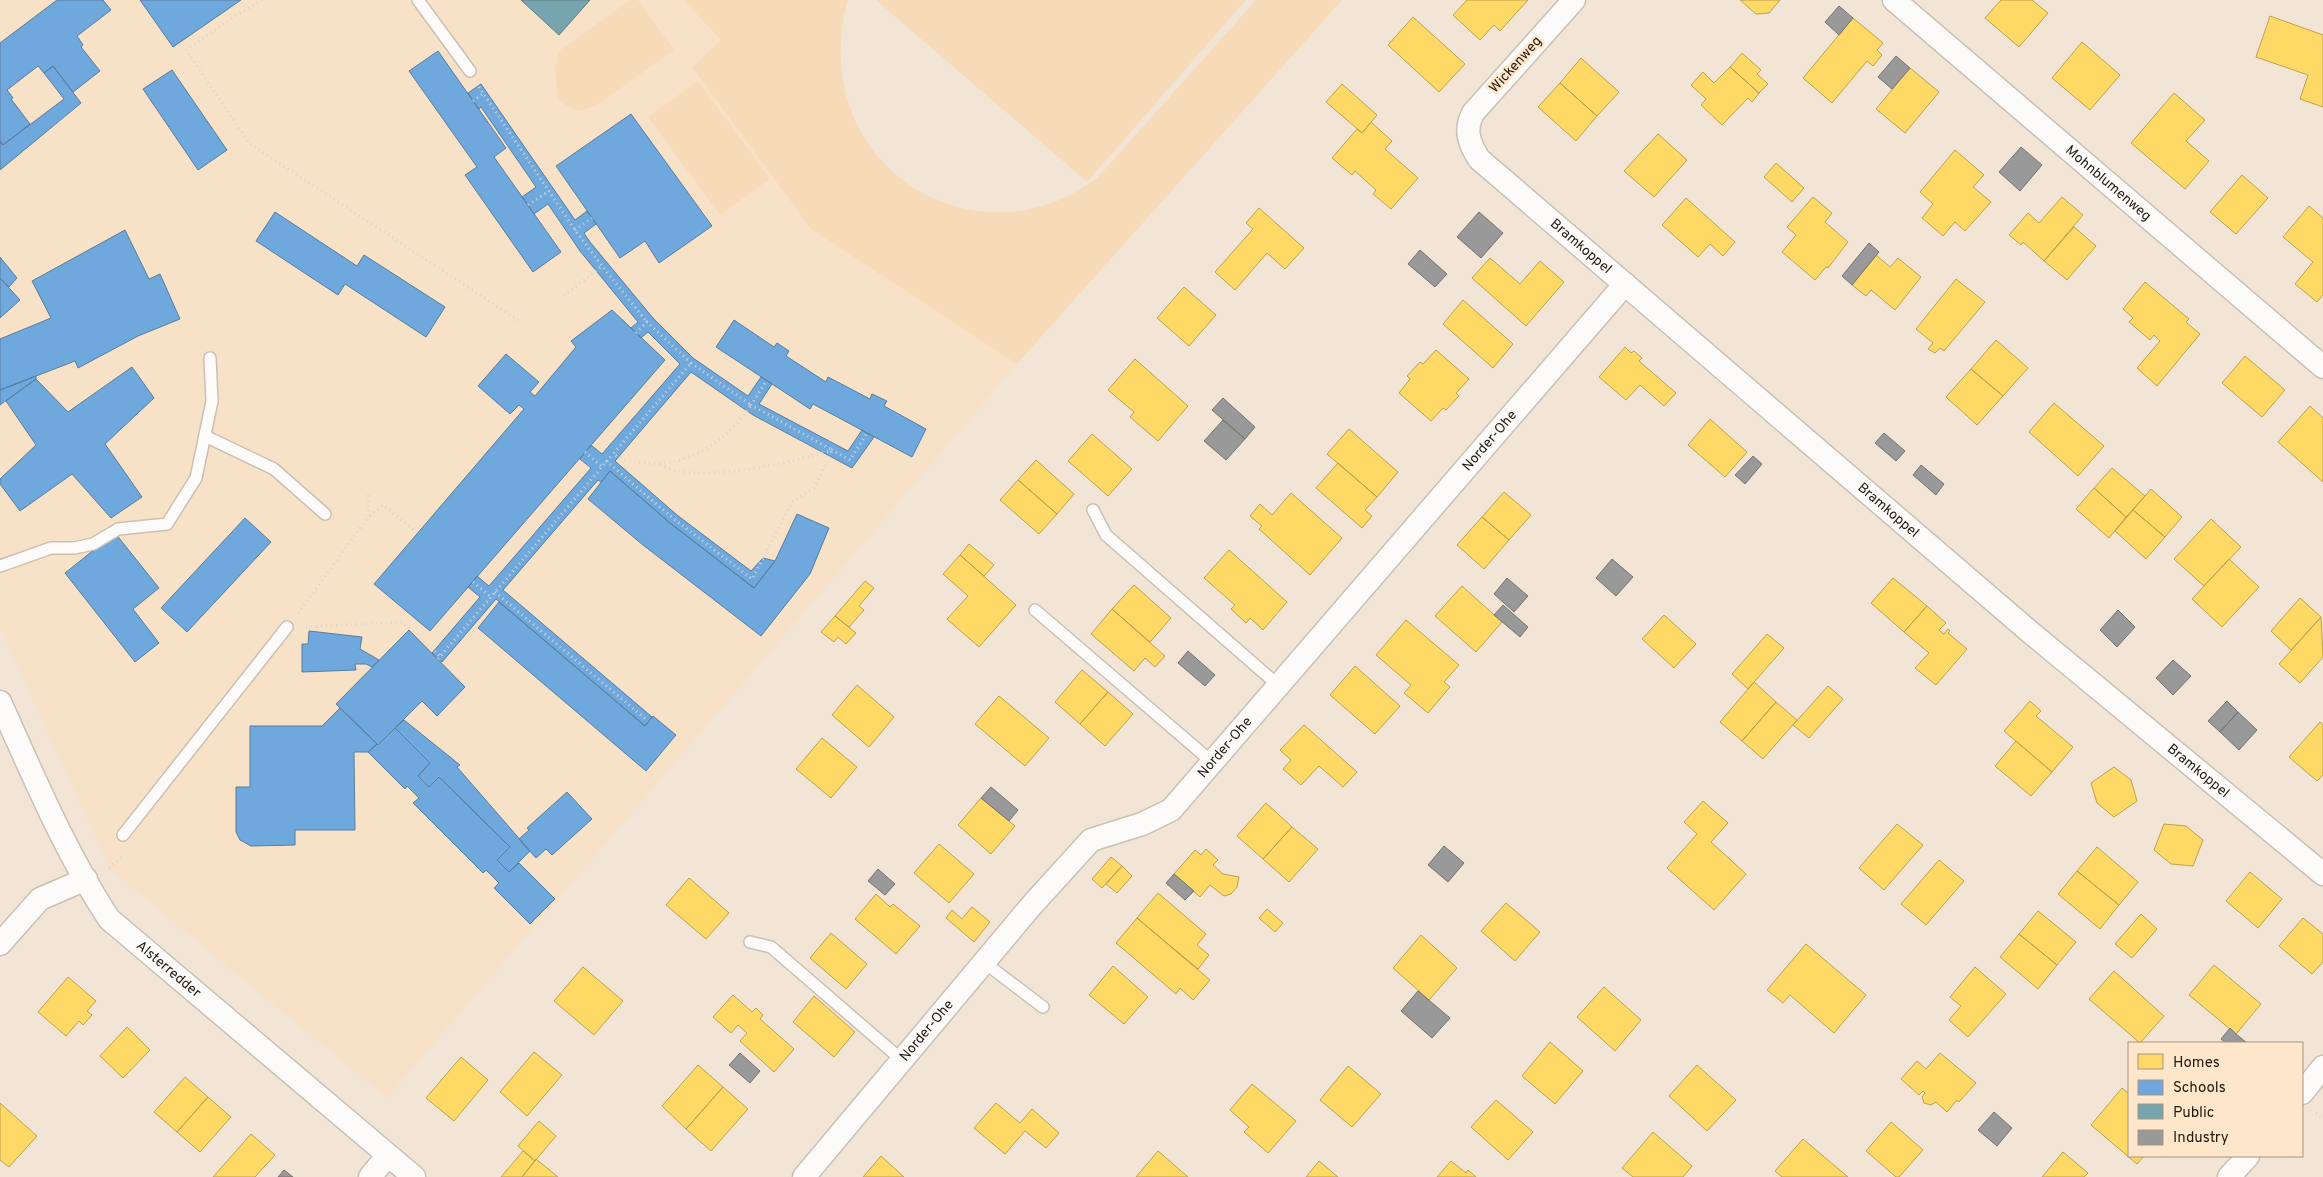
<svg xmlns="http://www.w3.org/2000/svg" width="2323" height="1177" viewBox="0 0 2323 1177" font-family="Overpass,sans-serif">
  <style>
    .built { fill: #f7e1c7 }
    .green { fill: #f7dbb9 }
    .homes { fill: #ffd966; stroke: #bda04c }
    .schools { fill: #6fa8dc; stroke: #587d9f }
    .public { fill: #76a5af; stroke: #5d7b7f }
    .industry { fill: #999; stroke: #757370 }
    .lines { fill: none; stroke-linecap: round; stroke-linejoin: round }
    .service-casing { stroke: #cac0b4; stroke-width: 14 }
    .minor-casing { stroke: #cac0b4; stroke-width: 25 }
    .path { stroke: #d9d6d1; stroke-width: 3; stroke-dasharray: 1 4; stroke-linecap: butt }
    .service { stroke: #fdfbf9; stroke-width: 11 }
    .minor { stroke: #fdfbf9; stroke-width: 22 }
    .labels { text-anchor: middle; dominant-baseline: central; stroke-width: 5; stroke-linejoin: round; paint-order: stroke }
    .street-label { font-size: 14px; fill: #221a10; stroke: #fee6ca }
  </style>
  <rect width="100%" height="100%" fill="#f2e5d6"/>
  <!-- built -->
  <path class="built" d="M0 0H683L721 40 692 67 811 229 1017 364 387 1098 111 870 0 628Z"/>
  <!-- green -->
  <path class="green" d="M630 0H638L674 50 597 105 578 111 558 101 555 67 559 51Z
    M683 0H848C842 19 840 40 841 60 847 191 995 258 1098 177L1256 0H1342L1017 364 811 229 692 67 721 40Z
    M876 0H1246L1087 182Z
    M698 81 770 179 720 215 648 117Z"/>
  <!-- homes -->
  <path class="homes" d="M1467 0H1528L1500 31 1494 25 1480 40 1453 15Z
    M1740 0H1780L1769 13 1756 14Z
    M2001 0H2032L2048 13 2019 47 1985 18Z
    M2270 16 2323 35V107L2300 99 2308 75 2256 57Z
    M1413 17 1465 64 1439 92 1388 45Z
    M1853 18 1883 43 1877 50 1882 55 1873 66 1867 61 1832 103 1803 78Z
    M2082 42 2120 75 2090 110 2052 78Z
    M1742 53 1761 70 1757 74 1768 84 1759 93 1730 67Z
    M1581 58 1619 92 1597 116 1560 83Z
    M1730 67 1759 93 1752 102 1748 98 1722 125 1701 105 1706 99 1691 85 1703 72 1714 83Z
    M1910 68 1939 92 1905 133 1876 109Z
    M1560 83 1597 116 1576 141 1538 107Z
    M1342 84 1377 115 1362 133 1326 102Z
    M2174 93 2205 120 2186 141 2209 161 2185 189 2131 143Z
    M1371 122 1392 141 1385 149 1418 178 1391 209 1373 194 1376 190 1355 171 1352 175 1332 158 1357 129 1362 133Z
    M1658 134 1687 160 1654 197 1624 171Z
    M1955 150 1984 175 1973 187 1991 202 1965 231 1955 222 1943 236 1922 218 1933 204 1920 192Z
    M1776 163 1804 188 1792 202 1764 177Z
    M2242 175 2268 198 2236 234 2210 212Z
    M1813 197 1832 213 1825 222 1848 242 1828 268 1826 267 1815 280 1782 252 1796 235 1787 227Z
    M2062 197 2083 215 2044 261 2023 242 2021 245 2009 235 2028 213 2039 223Z
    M1686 198 1735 242 1723 256 1710 244 1698 257 1662 225Z
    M2309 206 2323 218V295L2317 302 2295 284 2313 262 2283 237Z
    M1259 208 1304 248 1285 269 1267 253 1235 290 1215 272 1253 229 1246 223Z
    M2074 227 2096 246 2067 280 2044 261Z
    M1876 255 1890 267 1898 258 1921 277 1895 310 1871 290 1866 296 1852 285Z
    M1490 258 1520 284 1540 261 1564 282 1526 326 1472 278Z
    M1956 279 1985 302 1944 351 1940 348 1935 353 1928 349 1933 343 1916 329Z
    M2145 282 2189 319 2186 322 2200 334 2157 386 2137 368 2160 341 2154 335 2150 340 2129 322 2133 318 2123 309Z
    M1184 287 1216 315 1189 346 1157 318Z
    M1463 300 1513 344 1493 368 1443 324Z
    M1996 340 2028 368 2003 396 1971 369Z
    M1625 347 1631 353 1634 351 1642 358 1639 361 1676 393 1664 406 1640 385 1626 400 1599 377Z
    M1436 350 1469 379 1456 393 1459 396 1446 410 1443 408 1431 421 1399 393 1410 379 1407 376 1420 362 1423 364Z
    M2245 356 2285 390 2262 417 2222 383Z
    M1135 359 1188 406 1158 441 1130 417 1134 412 1108 390Z
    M1971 369 2003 396 1977 425 1946 397Z
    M2054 403 2104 446 2078 476 2029 432Z
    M2310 406 2323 418V482L2278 442Z
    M1710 419 1747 452 1725 477 1688 445Z
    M1349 429 1398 472 1377 497 1327 454Z
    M1092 434 1132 469 1108 496 1068 461Z
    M1036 460 1074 494 1057 514 1018 480Z
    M1338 463 1377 497 1365 510 1372 516 1362 528 1316 488Z
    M2112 468 2145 496 2126 517 2094 488Z
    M1018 480 1057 514 1039 534 1000 500Z
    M2094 488 2126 517 2109 538 2076 509Z
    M2151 489 2182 517 2165 537 2133 510Z
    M1504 492 1531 515 1509 540 1482 517Z
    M1291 493 1342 538 1310 575 1259 529 1262 526 1250 516 1260 504 1272 515Z
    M2133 510 2165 537 2146 559 2115 531Z
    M1482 517 1509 540 1484 569 1457 545Z
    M2211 519 2241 547 2204 586 2174 559Z
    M969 544 994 565 984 576 960 555Z
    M1229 550 1287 602 1263 630 1250 618 1246 623 1231 609 1235 605 1204 578Z
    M960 555 1016 605 979 647 947 619 968 596 943 574Z
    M2229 559 2259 587 2222 627 2192 599Z
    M1893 578 1927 606 1904 632 1871 603Z
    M865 581 874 588 859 606 864 610 849 627 835 616Z
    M1134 585 1171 618 1150 642 1112 609Z
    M1462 586 1502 622 1476 652 1435 616Z
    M2300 598 2321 617 2291 650 2271 631Z
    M1927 606 1946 623 1939 630 1944 634 1948 629 1950 631 1948 633 1967 649 1936 685 1915 668 1929 653 1904 632Z
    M1112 609 1165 656 1155 667 1145 658 1134 671 1091 634Z
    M1664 615 1696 644 1674 668 1642 639Z
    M835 616 856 633 846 644 838 637 834 642 821 632Z
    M2321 617 2323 657 2300 683 2279 664Z
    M1406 620 1459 665 1444 682 1450 687 1428 713 1404 693 1411 685 1376 655Z
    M1767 634 1784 648 1748 689 1732 674Z
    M1355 666 1400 706 1375 734 1330 695Z
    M1082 670 1108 692 1080 724 1055 702Z
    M1754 682 1776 702 1742 741 1720 722Z
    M857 685 894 717 869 747 832 715Z
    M1828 686 1843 699 1809 738 1793 725Z
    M1108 692 1133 714 1105 746 1080 724Z
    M999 696 1049 738 1025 766 975 724Z
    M2030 701 2041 711 2036 716 2073 747 2052 772 2004 731Z
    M1776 702 1797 720 1763 759 1742 741Z
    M2320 722 2323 725V775L2317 781 2289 757Z
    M1304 725 1357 772 1343 787 1319 766 1301 785 1283 769 1291 760 1280 750Z
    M822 738 857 767 831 798 796 769Z
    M2016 741 2052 772 2031 796 1995 766Z
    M2114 767 2131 780 2137 801 2114 817 2097 803 2091 783Z
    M981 798 1015 826 991 854 958 825Z
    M1703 801 1728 823 1711 842 1746 874 1714 910 1667 868 1697 834 1684 822Z
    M1266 803 1292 827 1263 859 1237 836Z
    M1897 824 1923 845 1884 890 1859 868Z
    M2164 824 2186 826 2203 840 2193 866 2171 864 2154 850Z
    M1292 827 1318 849 1289 882 1263 859Z
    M939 844 974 874 949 903 914 873Z
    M2097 847 2138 882 2119 905 2077 871Z
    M1206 849 1218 860 1213 865 1223 874 1239 877 1237 887 1231 894 1224 896 1210 885 1200 897 1174 874 1195 850 1201 855Z
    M1111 857 1122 866 1102 888 1092 879Z
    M1939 860 1964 881 1926 925 1901 904Z
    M1122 866 1132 876 1117 893 1106 884Z
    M2077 871 2119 905 2100 929 2058 894Z
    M2250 872 2282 899 2258 928 2226 901Z
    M689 878 729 913 706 939 666 905Z
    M1158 893 1206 934 1197 945 1209 955 1198 969 1137 918Z
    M876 894 890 907 893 904 920 926 896 954 855 919Z
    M1506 903 1540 932 1515 961 1481 931Z
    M972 907 990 922 974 942 946 918 952 910 962 919Z
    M1267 909 1283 923 1275 932 1259 918Z
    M2038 911 2076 942 2057 965 2019 934Z
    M2141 914 2157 929 2132 958 2115 944Z
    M1137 918 1210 980 1193 1000 1180 988 1176 994 1116 943Z
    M2303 918 2323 934V962L2312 974 2279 946Z
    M831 933 867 964 846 989 810 958Z
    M2019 934 2057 965 2038 989 2000 957Z
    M1421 935 1457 968 1429 1000 1393 968Z
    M1806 944 1866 995 1834 1033 1790 995 1783 1003 1767 990Z
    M2214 965 2261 1004 2236 1034 2189 995Z
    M1113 966 1148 997 1124 1024 1089 995Z
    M583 967 623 1001 594 1035 554 1001Z
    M1975 967 2006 994 1968 1037 1949 1020 1961 1006 1950 997Z
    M2114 971 2164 1016 2140 1043 2089 999Z
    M68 977 96 1001 87 1011 92 1015 83 1025 79 1021 66 1036 38 1012Z
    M1604 987 1641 1020 1615 1051 1577 1017Z
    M733 995 752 1012 756 1008 763 1015 760 1019 794 1049 774 1072 740 1041 747 1033 738 1025 731 1033 713 1017Z
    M814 996 855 1032 834 1057 793 1022Z
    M127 1027 150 1050 123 1078 100 1056Z
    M1550 1042 1583 1071 1555 1104 1522 1076Z
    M534 1052 562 1075 527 1116 500 1092Z
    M1940 1053 1976 1083 1959 1102 1957 1100 1947 1112 1936 1102 1931 1105 1924 1103 1922 1097 1925 1093 1923 1091 1919 1095 1901 1079 1917 1061 1926 1069Z
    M461 1057 488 1080 454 1121 426 1098Z
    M698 1065 723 1087 686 1129 662 1106Z
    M1697 1065 1736 1100 1707 1131 1669 1096Z
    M1348 1066 1381 1094 1352 1127 1320 1100Z
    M185 1077 208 1097 177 1132 154 1112Z
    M1252 1084 1296 1121 1268 1153 1244 1132 1249 1127 1230 1110Z
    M723 1087 748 1109 711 1151 686 1129Z
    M2122 1088 2129 1094V1156H2144L2137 1164 2091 1125Z
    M208 1097 231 1117 200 1152 177 1132Z
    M1496 1100 1533 1132 1508 1160 1471 1127Z
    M0 1103 37 1136 9 1167 0 1160Z
    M996 1103 1020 1123 1032 1109 1059 1133 1046 1148 1025 1131 1005 1154 974 1128Z
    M539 1121 556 1136 535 1161 518 1146Z
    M1891 1122 1923 1150 1899 1177H1896L1866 1151Z
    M1653 1132 1692 1166 1683 1177H1633L1622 1168Z
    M251 1134 275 1155 255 1177H213Z
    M1803 1139 1848 1177H1782L1775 1171Z
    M523 1151 535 1161 522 1177H501Z
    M1158 1151 1188 1177H1136Z
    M2063 1152 2088 1173 2084 1177H2042Z
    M881 1156 904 1177H863Z
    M536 1159 558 1177H522Z
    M1319 1161 1338 1177H1306Z
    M1451 1161 1466 1173 1468 1170 1476 1177H1437Z"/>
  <!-- schools -->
  <path class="schools" d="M57 0H103L111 10 77 36 83 45 81 47 100 71 73 92 53 66 44 73 38 66 7 90 13 98 11 99 30 124 3 145 0 141V43Z
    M140 0H241L173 47Z
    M438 51 506 148 494 157 561 252 533 272 465 175 477 167 409 71Z
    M53 66 81 103 0 170V141L3 145 64 99 44 73Z
    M172 70 227 150 198 170 143 89Z
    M481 84 575 220 587 211 596 224 584 233 590 242 653 318 693 358 748 396 761 377 772 384 759 404 848 451 862 430 874 437 852 468 753 415 691 372 615 461 677 515 751 571 763 558 775 561 754 588 670 523 610 471 601 482 598 480 503 590 652 717 645 726 496 599 442 662 432 653 480 597 468 587 477 576 489 586 591 468 580 459 591 445 602 454 680 364 648 332 641 338 631 328 638 322 580 251 548 204 534 214 528 205 522 197 536 187 481 107 479 109 468 93Z
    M631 114 712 226 659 263 645 241 620 258 556 166Z
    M275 212 357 266 364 255 445 307 426 337 345 284 338 295 256 241Z
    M125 230 149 279 160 274 180 319 138 336 78 368 75 361 0 390V339L51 318 32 281Z
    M0 257 17 278 9 287 0 278Z
    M0 278 20 300 0 318Z
    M612 310 665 360 430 631 374 584 524 409 519 405 510 414 478 386 506 354 539 382 530 392 535 396 576 347 571 341Z
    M734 320 774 347 777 343 789 351 786 356 826 382 828 377 870 399 872 394 887 401 884 406 926 429 912 457 813 404 810 409 716 347Z
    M132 367 154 398 105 444 142 497 111 518 72 474 20 511 0 484V479L36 445 6 401 36 379 68 412Z
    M36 376V379L0 405V390Z
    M610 471 670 523 754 588 775 561 797 514 829 528 810 574 761 636 643 545 588 499Z
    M245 518 271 542 187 632 161 608Z
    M115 533 159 588 133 609 159 643 135 662 65 573Z
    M499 602 645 726 653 716 676 735 646 771 478 628Z
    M409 630 465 687 437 716 422 701 378 745 336 704Z
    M309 631 362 637 360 649 379 660 372 667 366 664H355L356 670 302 672V644H308Z
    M340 708 377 744 368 752H354L355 830H295V845L251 846 240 840 236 832V787H250V726H322Z
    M404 720 460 765 457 767 530 851 509 872 497 860 510 847 439 777 429 787 418 776 430 763 395 728Z
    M395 728 430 763 418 776 429 787 439 777 510 847 497 860 509 872 519 863 555 899 530 924 494 888 499 883 486 870 483 873 413 803 419 798 407 786 405 789 368 752 377 744 378 745Z
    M567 792 592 819 552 855 546 849 536 858 519 839 529 830 527 828Z"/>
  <!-- public -->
  <path class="public" d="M521 0H590L559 35Z"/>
  <!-- industry -->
  <path class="industry" d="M1839 6 1853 18 1839 35 1825 22Z
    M1896 56 1910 68 1892 89 1878 77Z
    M2021 147 2042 165 2020 191 1999 172Z
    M1479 212 1503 233 1481 258 1457 237Z
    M1869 243 1879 252 1852 285 1842 276Z
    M1420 250 1447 274 1435 287 1408 264Z
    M1223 398 1255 427 1245 439 1212 410Z
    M1223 420 1245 439 1226 460 1204 441Z
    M1884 433 1905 451 1896 461 1875 443Z
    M1753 456 1762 464 1745 484 1735 475Z
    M1921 465 1944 484 1936 495 1913 475Z
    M1612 559 1633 577 1616 596 1596 578Z
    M1507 578 1528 596 1514 612 1494 594Z
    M1503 605 1528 627 1520 637 1494 615Z
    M2118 610 2135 627 2117 647 2100 630Z
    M1188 651 1215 675 1205 686 1178 663Z
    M2173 660 2191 676 2173 695 2156 678Z
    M2227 701 2238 712 2220 732 2208 721Z
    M2238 712 2257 730 2239 750 2220 732Z
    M991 787 1018 810 1009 821 981 798Z
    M1444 846 1464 863 1448 882 1428 865Z
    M878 869 895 884 885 895 868 881Z
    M1174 874 1194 891 1185 900 1166 883Z
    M1418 991 1450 1018 1432 1038 1401 1011Z
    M2230 1028 2236 1034 2247 1043H2226L2221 1039Z
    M740 1053 760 1071 750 1083 729 1065Z
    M1994 1112 2012 1128 1997 1146 1978 1130Z
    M284 1170 293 1177H278Z"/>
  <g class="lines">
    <!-- service casing -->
    <g class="service-casing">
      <path id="service" d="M418 0 470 71
        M205 436 274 469 325 514
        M1093 510 1106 535 1279 686
        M0 566 51 548H74L93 544 118 529 167 524 196 478 212 401 210 358
        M1035 610 1212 762
        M123 835 287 627
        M750 942 771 947 903 1061
        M985 963 1043 1007"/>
    </g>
    <!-- minor casing -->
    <g class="minor-casing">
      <g id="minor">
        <path id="s1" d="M1574 0 1473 113C1464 130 1469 143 1479 159L2030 632 2323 874"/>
        <path id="s2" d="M1894 0 2323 367"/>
        <path id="s3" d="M0 702C33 775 65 852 109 919L414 1177"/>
        <path d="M0 944 40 899 86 879"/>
        <path d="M2302 1093 2323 1067"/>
        <path d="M370 1177 388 1155"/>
        <path id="s4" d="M804 1177 1032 905 1091 840 1142 824 1171 810 1625 284"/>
        <path d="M2229 1177 2248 1156"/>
      </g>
    </g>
    <!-- path -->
    <path class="path" d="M262 0 235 16 186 50 250 144 521 322
      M479 87 575 230 602 266 647 322
      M473 101 483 94
      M528 205 549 191
      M575 230 592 218
      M564 296 602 266
      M636 333 647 322 691 363
      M691 363 751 405C727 441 690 467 645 463 632 462 624 461 613 454Z
      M585 452 601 466
      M606 461 674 519 752 579 792 502 814 488 832 450 751 405 767 380
      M660 465C666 467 672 470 678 471 715 479 795 462 832 450L850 460 867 433
      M370 516 383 505 418 533
      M473 582 491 597
      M495 592 648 721
      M298 613 369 516 368 492
      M306 627 402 622 440 656
      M438 659 613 454
      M109 868 123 856
      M2316 1113 2323 1119"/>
    <!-- service -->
    <use href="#service" class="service"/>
    <!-- minor -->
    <use href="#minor" class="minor"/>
  </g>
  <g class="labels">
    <!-- street labels -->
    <g class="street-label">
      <text transform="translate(1516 65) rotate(-48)">Wickenweg</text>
      <text stroke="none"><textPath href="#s2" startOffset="282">Mohnblumenweg</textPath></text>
      <text stroke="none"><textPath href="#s1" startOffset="335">Bramkoppel</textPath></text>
      <text stroke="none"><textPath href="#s4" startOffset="1016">Norder-Ohe</textPath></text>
      <text stroke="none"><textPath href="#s1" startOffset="740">Bramkoppel</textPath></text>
      <text stroke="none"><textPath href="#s4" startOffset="611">Norder-Ohe</textPath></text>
      <text stroke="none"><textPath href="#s1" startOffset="1145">Bramkoppel</textPath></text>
      <text stroke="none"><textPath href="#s3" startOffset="321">Alsterredder</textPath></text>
      <text stroke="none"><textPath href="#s4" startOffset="191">Norder-Ohe</textPath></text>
    </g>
  </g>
  <!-- legend -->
  <rect x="2128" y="1042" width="175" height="115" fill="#fee6ca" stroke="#a69480"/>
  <rect x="2138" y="1054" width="25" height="15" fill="#ffd966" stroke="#a69480"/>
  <text x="2173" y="1067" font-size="15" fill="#221a10">Homes</text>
  <rect x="2138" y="1080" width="25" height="15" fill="#6fa8dc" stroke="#a69480"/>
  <text x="2173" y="1092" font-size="15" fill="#221a10">Schools</text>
  <rect x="2138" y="1104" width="25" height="15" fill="#76a5af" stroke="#a69480"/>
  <text x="2173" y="1117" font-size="15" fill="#221a10">Public</text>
  <rect x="2138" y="1130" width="25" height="15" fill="#999999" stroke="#a69480"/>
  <text x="2173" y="1142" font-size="15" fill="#221a10">Industry</text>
</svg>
